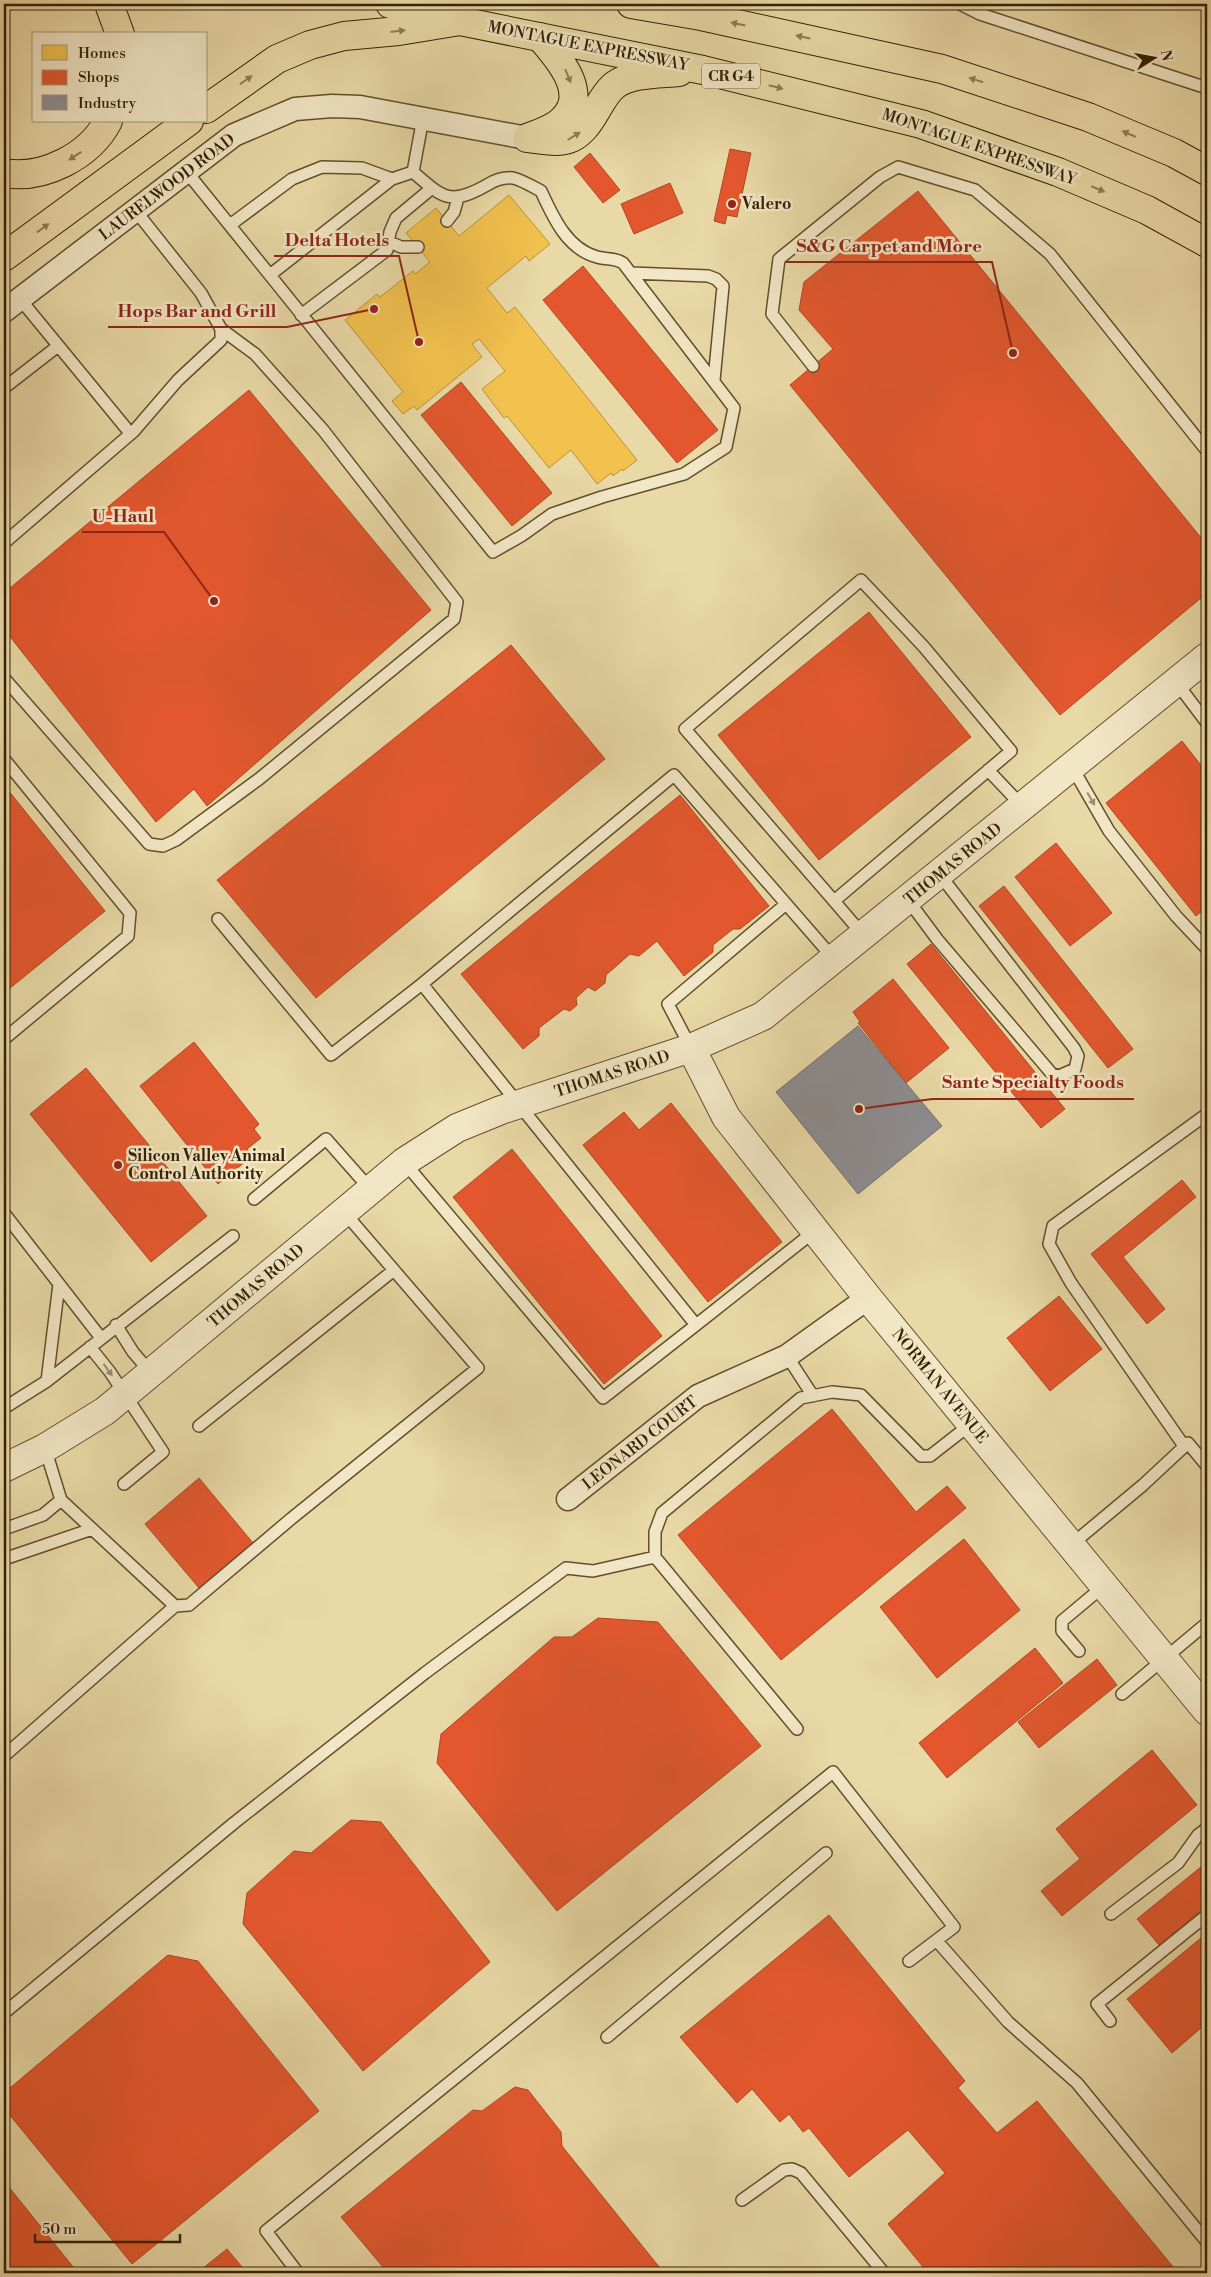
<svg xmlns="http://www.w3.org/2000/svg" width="1211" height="2277" viewBox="0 0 1211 2277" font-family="'Libre Bodoni',serif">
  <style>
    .homes { fill: #f2c14e; stroke: #b99138 }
    .shops { fill: #e4572e; stroke: #b04721 }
    .industry { fill: #8d8d92; stroke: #736d67 }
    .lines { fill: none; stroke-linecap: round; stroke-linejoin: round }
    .service-casing { stroke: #624f2c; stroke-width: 14 }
    .minor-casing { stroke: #624f2c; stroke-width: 25 }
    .tertiary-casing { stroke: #624f2c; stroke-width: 30 }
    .trunk-casing { stroke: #352104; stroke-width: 30 }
    .motorway-casing { stroke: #352104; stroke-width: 30 }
    .service { stroke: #f1e6c5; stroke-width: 11 }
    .minor { stroke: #f1e6c5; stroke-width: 22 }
    .tertiary { stroke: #f1e6c5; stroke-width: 28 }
    .trunk { stroke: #e9d9a6; stroke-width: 28 }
    .motorway { stroke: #e9d9a6; stroke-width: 28 }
    .oneway { fill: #8f7d55 }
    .oneway2 { fill: #9c8d6e }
    .poi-dot { fill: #8f2418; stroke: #f1e6c5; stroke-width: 2 }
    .labels { text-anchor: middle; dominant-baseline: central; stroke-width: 5; stroke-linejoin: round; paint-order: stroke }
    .shield { fill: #f1e6c5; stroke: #6d5c3e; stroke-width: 1 }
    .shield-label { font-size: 15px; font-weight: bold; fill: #352104 }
    .street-label { font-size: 16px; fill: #352104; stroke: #f1e6c5 }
    .poi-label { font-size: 16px; font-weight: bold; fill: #352104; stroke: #f1e6c5; text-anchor: start }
    .leader { fill: none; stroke: #8f2418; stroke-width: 2 }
    .callout-dot { fill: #8f2418; stroke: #f1e6c5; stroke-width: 2 }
    .callout-label { font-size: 18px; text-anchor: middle; font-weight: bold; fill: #8f2418; stroke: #f1e6c5; stroke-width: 5; stroke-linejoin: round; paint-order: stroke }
  </style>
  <rect width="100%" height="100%" fill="#e9d9a6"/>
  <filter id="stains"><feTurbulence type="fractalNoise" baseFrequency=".004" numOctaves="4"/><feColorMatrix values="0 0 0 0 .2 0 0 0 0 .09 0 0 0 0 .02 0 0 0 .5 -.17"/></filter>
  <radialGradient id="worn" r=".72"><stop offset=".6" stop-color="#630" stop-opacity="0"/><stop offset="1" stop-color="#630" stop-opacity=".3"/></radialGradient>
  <!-- homes -->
  <path class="homes" d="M509 195 550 244 529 261 526 256 487 288 507 313 515 307 637 460 623 471 622 469 613 476 611 473 597 484 571 450 549 468 507 416 504 418 482 389 505 371 479 339 472 344 482 357 417 410 414 406 403 414 392 401 403 392 345 320 377 294 380 297 413 271 415 274 430 262 406 233 436 208 459 236Z"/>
  <!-- shops -->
  <path class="shops" d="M730 149 751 153 737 217 727 215 725 224 714 221Z
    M590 153 620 190 603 203 574 167Z
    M670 183 683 213 634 234 621 204Z
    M918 191 1207 545V593L1060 715 790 385 833 349 799 310 804 282Z
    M583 266 718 430 677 463 543 300Z
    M461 382 552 493 512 526 421 415Z
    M249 390 431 610 207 806 194 789 156 822 4 629V593Z
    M869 612 971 737 819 860 718 735Z
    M511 645 605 759 316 998 217 880Z
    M1182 741 1207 773V907L1196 916 1106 803Z
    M4 785 105 911 4 993Z
    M680 795 769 906 740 929H733L713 945V952L684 976 657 941 639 956 630 954 606 975 605 983 595 991 588 987 576 998 577 1005 570 1011 564 1009 539 1028V1036L523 1049 461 974Z
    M1056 843 1112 913 1070 946 1015 877Z
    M1004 886 1133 1049 1108 1068 979 906Z
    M931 944 1065 1109 1041 1128 907 964Z
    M893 979 949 1048 906 1083 858 1023 860 1022 853 1012Z
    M194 1042 259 1124 254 1129 261 1138 247 1149 252 1156 218 1184 140 1086Z
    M86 1068 207 1216 151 1262 30 1114Z
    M671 1103 782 1242 708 1302 583 1145 624 1112 639 1130Z
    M512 1149 662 1336 604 1384 453 1197Z
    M1182 1180 1196 1197 1123 1257 1165 1309 1147 1324 1091 1254Z
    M1059 1296 1102 1349 1050 1391 1007 1338Z
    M832 1409 916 1512 947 1486 966 1508 781 1660 678 1535Z
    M199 1478 253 1543 199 1588 145 1524Z
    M964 1539 1020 1610 937 1678 880 1607Z
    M598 1618 658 1622 761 1746 557 1911 437 1763 441 1734 554 1637H572Z
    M1035 1648 1063 1683 947 1778 919 1743Z
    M1097 1659 1117 1685 1039 1748 1018 1722Z
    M1152 1750 1197 1805 1062 1916 1041 1891 1080 1859 1056 1829Z
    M351 1820 381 1822 490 1962 363 2071 243 1924 247 1893 294 1851 311 1853Z
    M1207 1862V1906L1159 1945 1137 1919Z
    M829 1915 965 2081 958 2088 997 2133 1037 2101 1174 2268 1169 2273H928L888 2224 945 2173 908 2130 849 2177 809 2128 803 2132 789 2114 780 2122 752 2089 737 2103 680 2037Z
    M1207 1933V2036L1201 2028 1172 2053 1127 1999Z
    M168 1955 198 1961 319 2111 132 2264 4 2108V2093Z
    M515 2087 528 2090 561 2132 562 2146 664 2273H388L341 2217 473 2110 482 2111Z
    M4 2181 78 2273H4Z
    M227 2249 247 2273H197Z"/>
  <!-- industry -->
  <path class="industry" d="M858 1026 942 1126 858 1194 776 1092Z"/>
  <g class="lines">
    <!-- service casing -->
    <g class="service-casing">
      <path id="service" d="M960 4 980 14 1207 88
        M186 171 493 552 521 536 552 514 602 497 684 474 726 447 734 408 623 263C614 257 607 260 597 257 567 249 553 217 541 191 533 187 522 180 513 178 503 177 495 180 487 185 450 206 443 198 413 172
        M447 221 454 212 458 198
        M230 225 292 179 322 167 362 168 392 179
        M390 242 401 247H418
        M632 273 708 276 716 279 723 286 714 380
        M270 275 392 179 413 172 423 118
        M20 299 130 433
        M301 315 387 250 390 232 396 218 432 188
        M813 366 772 314 779 259 880 177 898 167 975 190 1050 254 1207 451
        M4 388 58 346
        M4 543 134 431 178 380 221 340V329L201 293 135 210
        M4 678 149 844 163 846 176 840 259 779 454 619 457 602 323 430 255 354 221 329
        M1176 682 1207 723
        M4 759 130 913 128 936 4 1039
        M1072 767 1109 831 1176 916 1207 949
        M988 770 1023 807
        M908 900 937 939 1052 1074 1059 1076 1075 1069 1078 1056 1074 1048 940 875
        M834 901 1011 751 924 647 861 580 685 729 834 901 864 936
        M218 919 331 1055 422 984
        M691 1048 668 1004 786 904
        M404 1162 603 1398 696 1325 422 984 674 775 834 959
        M254 1199 326 1139 371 1190
        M4 1213 101 1338
        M116 1325 133 1352 151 1373
        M696 1325 816 1230
        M90 1347 110 1372 163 1452 124 1484
        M787 1356 813 1396
        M47 1381 59 1284
        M4 1408 47 1381 233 1236
        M199 1426 394 1270
        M1184 1446 1071 1283 1049 1244 1053 1226 1207 1114
        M61 1500 175 1606 189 1605 292 1518 478 1368 344 1212
        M4 1529 43 1515 61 1500 45 1448
        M1071 1545 1143 1485 1188 1443 1207 1466
        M655 1557V1532L662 1513 801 1398 832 1392 861 1395 921 1456H930L971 1424
        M4 1559 92 1529
        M1079 1651 1062 1631V1621L1105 1585
        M1122 1694 1207 1623
        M4 1756 175 1606
        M1111 1914 1178 1863 1198 1835 1207 1828
        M937 1941 1008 2022 1077 2083 1207 2242
        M4 2013 234 1823 425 1673 566 1568 593 1571 655 1557 797 1729
        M1110 2021 1097 2004 1207 1915
        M607 2037 826 1853
        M742 2200 784 2170 792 2169 801 2173 884 2273
        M298 2273 266 2231 833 1772 954 1927 909 1961"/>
    </g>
    <!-- minor casing -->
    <g class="minor-casing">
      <path id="minor" d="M4 311 234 135 295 109 332 106 360 107 527 138
        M568 1499 698 1396 787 1356 868 1298"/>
    </g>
    <!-- tertiary casing -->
    <g class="tertiary-casing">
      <path id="tertiary" d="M691 1048 726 1117 868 1298 1207 1711
        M4 1468 45 1448 105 1411 404 1162 457 1128 501 1110 691 1048 763 1016 1207 657"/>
    </g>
    <!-- trunk casing -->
    <g class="trunk-casing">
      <path id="trunk" d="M390 4 460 21 703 70 921 124 1058 172 1147 210 1207 243
        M631 4 701 16 942 69 1088 117 1174 153 1207 171
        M527 138C564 143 576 146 597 109 601 102 608 90 615 85 631 73 659 74 679 72
        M527 138C537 134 550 130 559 123 593 96 559 59 540 37"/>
    </g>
    <!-- motorway casing -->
    <g class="motorway-casing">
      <path id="motorway" d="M109 4 120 34
        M206 109 277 59 310 45 344 36 399 31 460 21
        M4 173C43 180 90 156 108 121
        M4 257 189 121"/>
    </g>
    <!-- service -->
    <use href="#service" class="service"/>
    <!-- minor -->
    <use href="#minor" class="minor"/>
    <!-- tertiary -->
    <use href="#tertiary" class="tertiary"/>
    <!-- trunk -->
    <use href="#trunk" class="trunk"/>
    <!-- motorway -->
    <use href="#motorway" class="motorway"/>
  </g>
  <!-- one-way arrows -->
  <defs><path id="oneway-solid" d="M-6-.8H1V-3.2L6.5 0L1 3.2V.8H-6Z" transform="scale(1.25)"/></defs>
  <g class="oneway">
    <use href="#oneway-solid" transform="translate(738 24) rotate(-168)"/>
    <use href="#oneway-solid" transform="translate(398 31) rotate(-7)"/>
    <use href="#oneway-solid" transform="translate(803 37) rotate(-168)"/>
    <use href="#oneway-solid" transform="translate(568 76) rotate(68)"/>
    <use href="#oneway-solid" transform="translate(246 80) rotate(-35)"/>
    <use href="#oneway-solid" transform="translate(976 80) rotate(-162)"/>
    <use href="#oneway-solid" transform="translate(776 87) rotate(14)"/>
    <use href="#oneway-solid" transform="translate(1129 134) rotate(-157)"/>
    <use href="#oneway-solid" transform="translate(574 136) rotate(-32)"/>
    <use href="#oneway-solid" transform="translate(75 156) rotate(147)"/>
    <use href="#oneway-solid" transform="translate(1098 189) rotate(23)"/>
    <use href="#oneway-solid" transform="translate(43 228) rotate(-36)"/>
  </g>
  <g class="oneway2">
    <use href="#oneway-solid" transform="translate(1091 799) rotate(60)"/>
    <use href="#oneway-solid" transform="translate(108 1370) rotate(54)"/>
  </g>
  <!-- markers -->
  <g class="poi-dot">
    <circle cx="732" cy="204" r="5"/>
    <circle cx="118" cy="1165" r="5"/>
  </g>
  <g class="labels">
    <!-- shield labels -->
    <rect class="shield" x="702" y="63.5" width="58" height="25" rx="4"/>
    <g class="shield-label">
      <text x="731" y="76">CR G4</text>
    </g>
    <!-- street labels -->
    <g class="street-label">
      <text transform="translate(588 46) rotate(11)">MONTAGUE EXPRESSWAY</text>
      <text transform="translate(979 147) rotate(19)">MONTAGUE EXPRESSWAY</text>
      <text transform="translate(167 187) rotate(-37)">LAURELWOOD ROAD</text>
      <text transform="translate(953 864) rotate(-39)">THOMAS ROAD</text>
      <text transform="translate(612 1074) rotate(-18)">THOMAS ROAD</text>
      <text transform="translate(256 1286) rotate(-40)">THOMAS ROAD</text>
      <text transform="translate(940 1386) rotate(51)">NORMAN AVENUE</text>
      <text transform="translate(640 1443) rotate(-38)">LEONARD COURT</text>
    </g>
    <!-- poi labels -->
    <g class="poi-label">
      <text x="742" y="204">Valero</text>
      <text x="128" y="1156">Silicon Valley Animal<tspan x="128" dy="18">Control Authority</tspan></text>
    </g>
  </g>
  <!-- callouts -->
  <path class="leader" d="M419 342L399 256H274M1013 353L992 262H786M374 309L287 327H108M214 601L164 532H82M859 1109L932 1099H1134"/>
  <g class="callout-dot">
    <circle cx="419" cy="342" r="5"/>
    <circle cx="1013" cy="353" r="5"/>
    <circle cx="374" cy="309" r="5"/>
    <circle cx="214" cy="601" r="5"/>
    <circle cx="859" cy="1109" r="5"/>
  </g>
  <g class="callout-label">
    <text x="337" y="246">Delta Hotels</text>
    <text x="889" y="252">S&amp;G Carpet and More</text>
    <text x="197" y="317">Hops Bar and Grill</text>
    <text x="123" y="522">U-Haul</text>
    <text x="1033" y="1088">Sante Specialty Foods</text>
  </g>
  <!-- margin -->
  <rect width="1211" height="2277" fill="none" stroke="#e9d9a6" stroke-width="20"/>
  <rect x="5" y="5" width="1201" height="2267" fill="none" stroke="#352104" stroke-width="2.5"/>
  <rect x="10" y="10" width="1191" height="2257" fill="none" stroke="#352104"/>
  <!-- legend -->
  <rect x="32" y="32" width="175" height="90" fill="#f1e6c5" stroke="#a69778"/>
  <rect x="42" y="45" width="25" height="15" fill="#f2c14e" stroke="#a69778"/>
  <text x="78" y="58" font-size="15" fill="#352104">Homes</text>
  <rect x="42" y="70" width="25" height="15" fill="#e4572e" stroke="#a69778"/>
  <text x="78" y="82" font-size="15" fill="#352104">Shops</text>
  <rect x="42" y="95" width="25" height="15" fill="#8d8d92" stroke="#a69778"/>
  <text x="78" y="108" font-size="15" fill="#352104">Industry</text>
  <!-- north arrow -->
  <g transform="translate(1154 58) rotate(79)" stroke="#f1e6c5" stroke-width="4" paint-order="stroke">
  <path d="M0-4L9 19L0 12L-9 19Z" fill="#352104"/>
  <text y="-8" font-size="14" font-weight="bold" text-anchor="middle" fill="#352104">N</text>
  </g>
  <!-- scale -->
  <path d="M35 2234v8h145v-8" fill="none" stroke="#352104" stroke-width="2.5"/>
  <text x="42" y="2234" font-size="15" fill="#352104" stroke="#f1e6c5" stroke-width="4" paint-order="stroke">50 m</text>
  <rect width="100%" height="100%" filter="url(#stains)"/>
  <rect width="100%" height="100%" fill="url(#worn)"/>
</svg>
